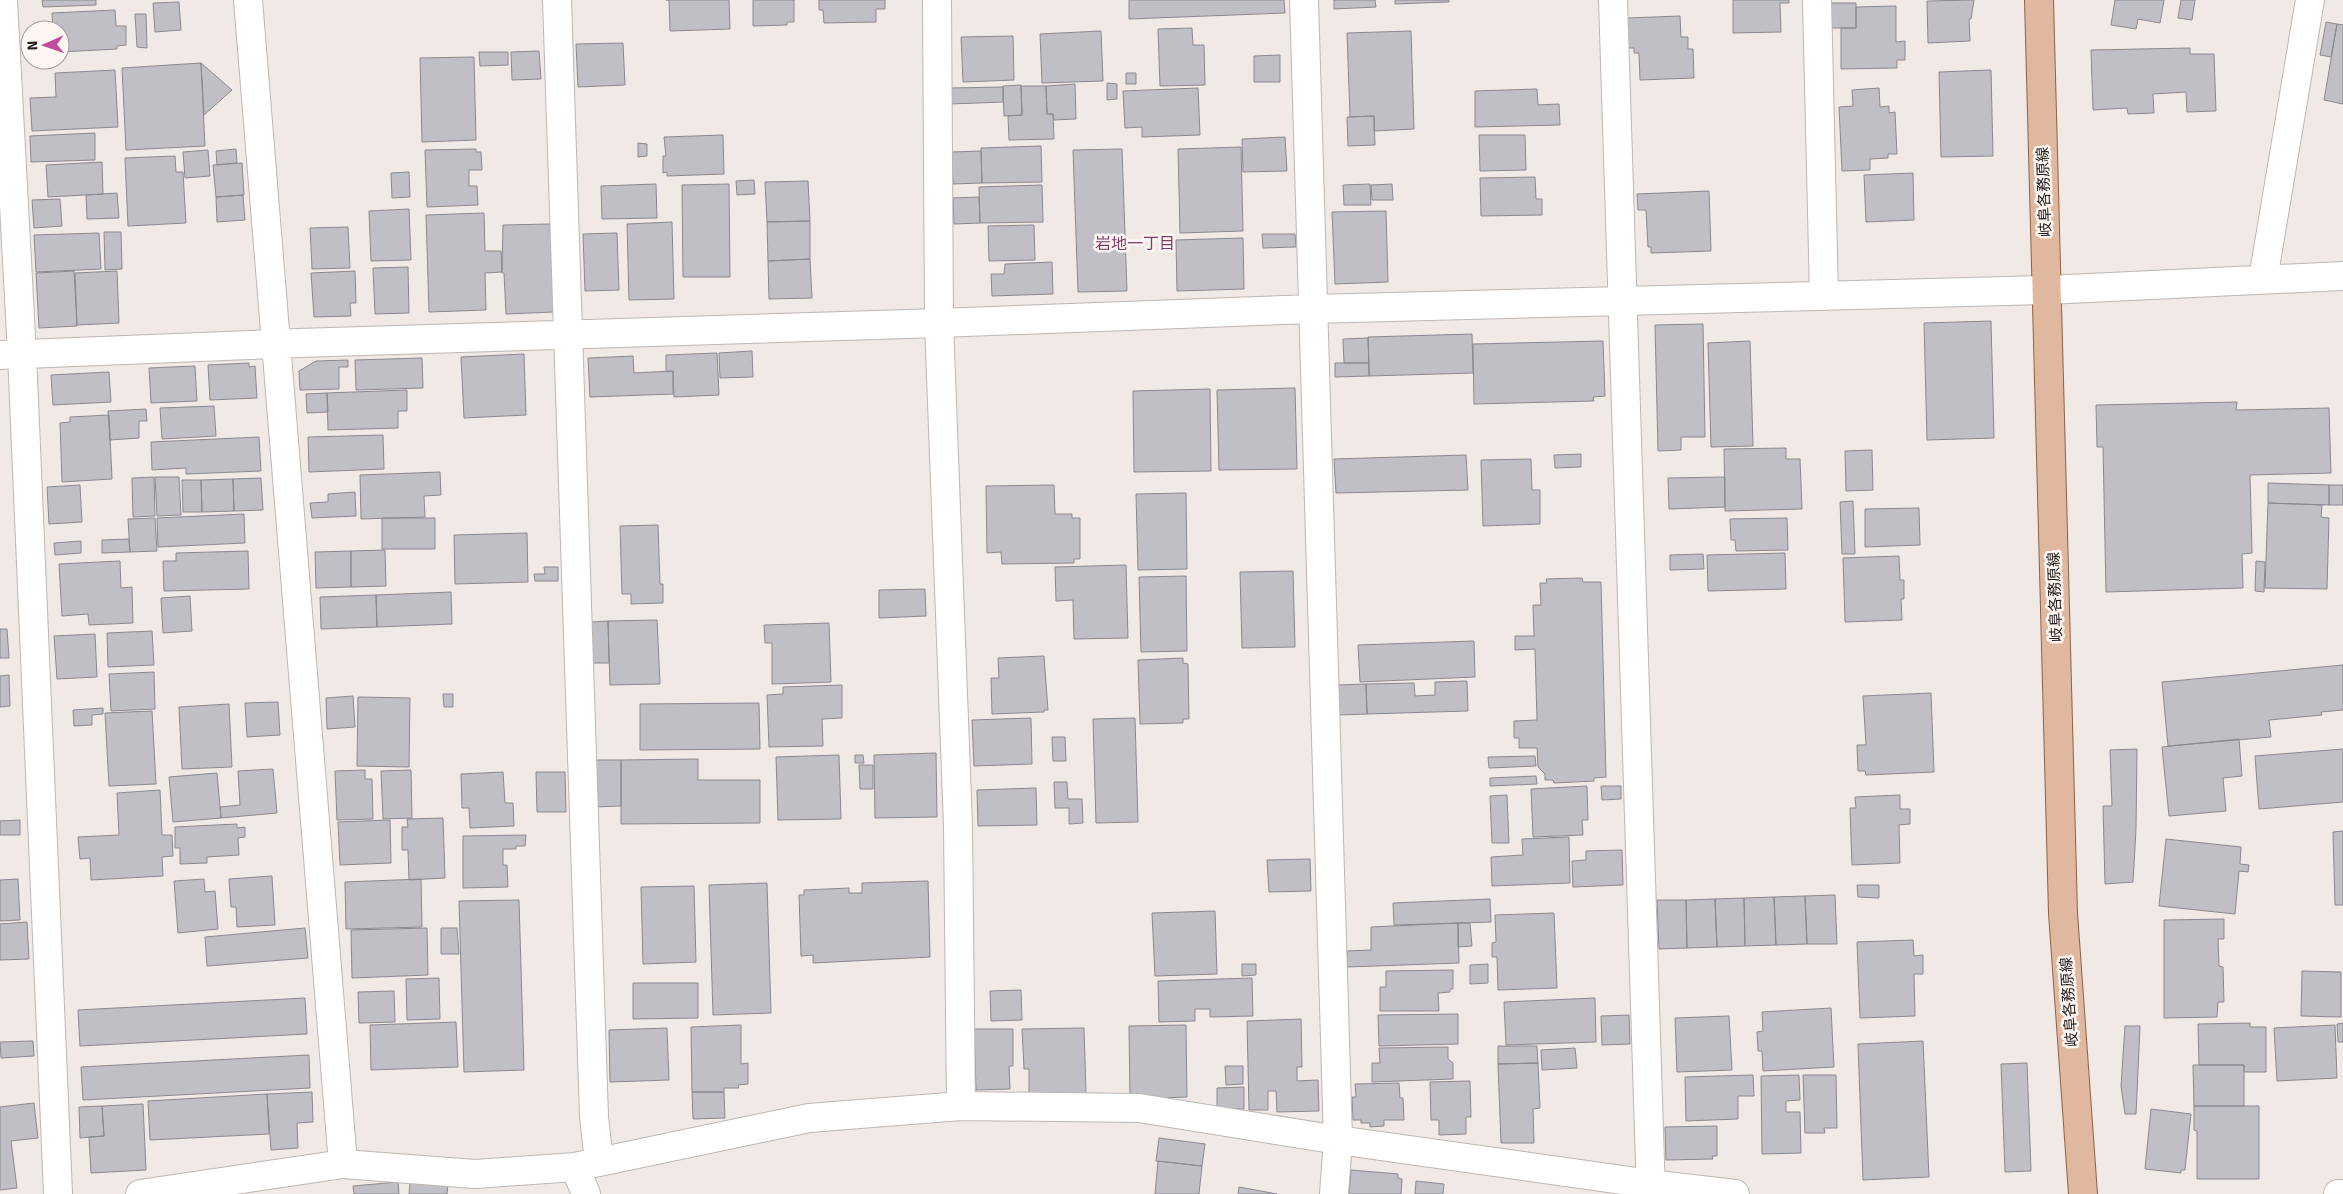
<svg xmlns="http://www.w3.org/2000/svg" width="2343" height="1194" viewBox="0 0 2343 1194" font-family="Signika,'Noto Sans JP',sans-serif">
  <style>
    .building { fill: #c1bfc6; stroke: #8b8990 }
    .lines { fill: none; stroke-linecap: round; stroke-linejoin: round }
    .minor-casing { stroke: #beb6b3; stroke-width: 30 }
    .major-casing { stroke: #8d6247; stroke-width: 30 }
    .minor { stroke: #fff; stroke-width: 28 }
    .major { stroke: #dfb89f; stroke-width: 28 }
    .labels { text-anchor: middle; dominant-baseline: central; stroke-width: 5; stroke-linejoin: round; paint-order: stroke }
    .street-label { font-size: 15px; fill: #1e1b1a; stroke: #fef6f2 }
    .neighbourhood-label { font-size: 16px; fill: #7a3d66; stroke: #fef6f2 }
  </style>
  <rect width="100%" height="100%" fill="#f1e9e5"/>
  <!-- building -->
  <path class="building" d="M42 0H96V5L43 7Z
    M666 0H729L730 29 670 31 669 0Z
    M753 0H794V22H787V25L753 26Z
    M819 0H885V9H876V22L824 23 823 10H819Z
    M1129 0H1284L1285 13 1129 19Z
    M1334 0H1375L1376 7 1334 9Z
    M1395 0H1449V2L1395 4Z
    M1733 0H1789V3H1780L1781 32 1733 33Z
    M1974 0 1971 19H1969L1970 41 1928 43 1927 1Z
    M2115 0H2164L2160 23 2138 19 2136 29 2111 25Z
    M2181 0H2195L2192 20 2178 18Z
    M179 2 181 30 155 32 153 3Z
    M1830 3H1856V28H1830Z
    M1896 6V42L1905 41V60H1897V68L1841 69V28H1856V7Z
    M115 10 116 26H126V45L117 46V49L60 52V30H53L52 13Z
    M135 14H146L147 48 137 47Z
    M1680 16 1681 37H1688V49H1693L1694 78 1640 80 1639 53H1634V48H1628L1627 18Z
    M2326 22 2337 24 2331 57 2320 55Z
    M2337 24 2343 25V104L2324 100Z
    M1192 28 1193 45H1204L1205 85 1160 86 1158 29Z
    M1101 31 1103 81 1042 83 1040 34Z
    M1411 31 1414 129 1374 131V116L1350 117 1347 33Z
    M1013 36 1014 80 963 82 961 37Z
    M623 43 625 85 578 87 576 44Z
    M2190 48V54H2214L2216 111 2187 112 2186 92 2153 94 2154 113 2128 114 2127 108 2093 110 2091 50Z
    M539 51 541 79 512 80 511 52Z
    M479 52H508V65L480 66Z
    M1280 55V82H1254V56Z
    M474 57 476 140 422 142 420 58Z
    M201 63 232 90 204 115Z
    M201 63 205 146 126 150 122 68Z
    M115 70 118 127 32 131 30 98 56 97 55 73Z
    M1991 70 1993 156 1941 157 1939 72Z
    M1126 73H1136V84H1126Z
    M1107 83 1117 84V99L1107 100Z
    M1075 84 1076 119 1054 120 1053 114H1047L1046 86Z
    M1021 85 1022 115 1004 116 1003 86Z
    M1021 86H1046L1047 114H1053L1054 139 1009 140 1008 116 1022 115Z
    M1003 87V102L950 104V88Z
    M1198 88 1200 135 1142 137V127L1125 128 1123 91Z
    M1879 88 1880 107 1889 106V113L1895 112 1897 154H1888V158L1870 159V170L1842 171 1839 107 1853 106 1852 90Z
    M1537 89 1538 105 1559 104 1560 125 1475 127V91Z
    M1374 116 1375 145 1348 146 1347 117Z
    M95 133V160L31 162 30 136Z
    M723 135 724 174 667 176V172L663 173V156H666L664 137Z
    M1479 135H1525L1526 170 1480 171Z
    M1285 137 1287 171 1243 172 1242 139Z
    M638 143 647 144V156L638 157Z
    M1041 146 1042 182 982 183 981 148Z
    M1241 147 1243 231 1180 233 1178 149Z
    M236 149 237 163 217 165 216 151Z
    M476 149V152H481L482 170H469V186H477L478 205 427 207 425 150Z
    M1122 149 1127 291 1078 292 1073 150Z
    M208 150 210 176 185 178 183 152Z
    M981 151 982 183 953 184 951 152Z
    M175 156 176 172H183L186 223 128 226 125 158Z
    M102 162 103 194 48 197 46 165Z
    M242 163 244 195 216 197 213 165Z
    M409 172 410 197 392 198 391 173Z
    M1913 173 1914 220 1866 222 1864 175Z
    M1535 177 1536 199H1542V215L1481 216 1480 178Z
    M754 180 755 194 737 195 736 181Z
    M808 181 810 221 767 222 765 182Z
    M656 184 657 218 602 219 601 186Z
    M729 184 730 277H683L682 185Z
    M1370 184 1371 205H1344L1343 185Z
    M1392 184 1393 200H1372L1371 185Z
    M1042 185 1043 222 980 223 979 187Z
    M1709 191 1711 251 1651 253V247H1648L1646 210H1638L1637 194Z
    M117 193 119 218 87 219 86 195Z
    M243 195 245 220 217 222 216 197Z
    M979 197 980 223 954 224 953 198Z
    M60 199 62 226 34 228 32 200Z
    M409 209 411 260 371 261 369 211Z
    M1386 211 1388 282 1335 284 1332 212Z
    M484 213 485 251H501L502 272 485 273 486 310 429 312 426 215Z
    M810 221V259L768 261 767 222Z
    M672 222 674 299 629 300 627 224Z
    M550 224 554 312 506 314 504 273H502L503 225Z
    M1034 225 1035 260 989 261 988 226Z
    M348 227 350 268 312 269 310 228Z
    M104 232H121L122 269 105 270Z
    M99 233 101 269 36 272 34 235Z
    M617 233 619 290 585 291 583 234Z
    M1262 234H1295L1296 247 1263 248Z
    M1243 238 1244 289 1177 291 1176 240Z
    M810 259 812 298 769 299 768 261Z
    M1052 262 1053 294 992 296 991 274H1004L1005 264Z
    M408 267 409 313 375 314 373 268Z
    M74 271 77 326 39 328 36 273Z
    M117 271 119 323 77 325 75 273Z
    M355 271 356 303H350L351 316 314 317 311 273Z
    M1991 321 1994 438 1927 440 1924 323Z
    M1703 324 1705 437H1681V450L1658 451 1655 325Z
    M1472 334 1473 373 1369 376 1368 337Z
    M1368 338 1369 363H1344L1343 339Z
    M1603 341 1605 396 1593 397 1594 401 1474 404 1473 344Z
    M1750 341 1753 446 1711 447 1708 343Z
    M752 351 753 377 720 378 719 353Z
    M717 353 719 395 674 397 673 371 666 372V355Z
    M524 354 526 415 464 418 461 357Z
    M633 356 634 373 673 371V394L590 397 588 358Z
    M422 358 423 388 356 390 355 360Z
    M348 360V367H339V389L300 390 299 371 316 361Z
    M249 363V367L255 366 257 398 210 400 208 365Z
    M1335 363H1369V376L1335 377Z
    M195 366 197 401 151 403 149 368Z
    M109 372 111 402 53 405 51 375Z
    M1295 388 1297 469 1219 470 1217 390Z
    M1210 389 1211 471 1134 472 1133 391Z
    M407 390V411H398V428L328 430 327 393Z
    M327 393 328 412 307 413 306 394Z
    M2237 402 2236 410 2329 408 2331 473 2250 475 2252 553 2242 554 2243 588 2106 592 2103 447H2097L2096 405Z
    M214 406 216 436 162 439 160 408Z
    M146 409 147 421H139V438L110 440 108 411Z
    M109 415 112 479 62 482 60 423 70 422V417Z
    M383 435 384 469 309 472 308 437Z
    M259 437 261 471 186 474V468L152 470 151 442Z
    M1786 448V459H1800L1802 509 1725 511 1724 449Z
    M1872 450 1873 490 1846 491 1845 451Z
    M1581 454V467L1555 468 1554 455Z
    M1466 455 1468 490 1336 493 1334 459Z
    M1531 459 1532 490H1540V524L1483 526 1481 460Z
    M440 472 441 495 424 496 425 517 361 519 360 475Z
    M154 477 155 516 133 517 132 478Z
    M155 477H179L181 515 157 516Z
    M1725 477V507L1669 509 1668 478Z
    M261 478 263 510 234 511 233 479Z
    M233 479 234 511 202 512 201 480Z
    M182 480H201L202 512H183Z
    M2268 483 2329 485V505L2268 503Z
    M80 485 82 522 49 524 47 487Z
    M1054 485 1055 514H1072V518H1080V559H1074V563L1002 564 1001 552 987 553 986 486Z
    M2329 485H2343V505H2329Z
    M355 492 356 516 312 518 310 503 328 502V494Z
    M1186 493 1187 569 1138 570 1136 494Z
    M1853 501 1855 554H1842L1840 502Z
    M2268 503 2322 505 2321 517 2329 518 2327 589 2265 588Z
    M1919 508 1920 545 1865 547V509Z
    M244 514 245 543 158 547 157 518Z
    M155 518 157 551 130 552 128 519Z
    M382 518H435V549H382Z
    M1787 518 1788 550 1736 551 1735 540H1731L1730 519Z
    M658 525 660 584H663V603L631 604V594H622L620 526Z
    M527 533 528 582 455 584 454 535Z
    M129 539 130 552 102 553V540Z
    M81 541V553L55 555 54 543Z
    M385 550 386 586 351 587V551Z
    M248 551 249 589 164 591 163 561H176V553Z
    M351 551V587L316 588 315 552Z
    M1785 553 1786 589 1708 591 1707 555Z
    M1703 554 1704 569 1670 570V555Z
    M1899 556 1900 580H1904V599H1901L1902 620 1845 622 1843 558Z
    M120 561 121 588 132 587 133 623 89 625 88 614 62 616 59 564Z
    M2256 561 2265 562 2264 592 2255 591Z
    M1126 565 1128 638 1074 639 1073 600 1056 601 1055 567Z
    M544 567H558V581H535L534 574H545Z
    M1293 571 1295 647 1242 648 1240 572Z
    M1186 576 1187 651 1141 652 1139 577Z
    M1582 578 1583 582H1601L1606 777 1594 778V781L1554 783 1553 780H1545V774L1538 767 1537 748H1519V738H1514V721L1537 720 1535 649 1515 650V636H1534L1533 605H1541L1540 583H1547L1546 579Z
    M925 589 926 616 879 618V590Z
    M451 592 452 624 377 627 376 595Z
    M376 595 377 627 321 629 320 597Z
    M190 596 192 631 163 633 161 598Z
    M657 620 660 684 610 685 608 621Z
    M608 621 609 663H592L591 622Z
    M829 623 831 682 772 684V643H765L764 625Z
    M0 629H7L9 658H0Z
    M152 631 154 665 108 667 107 633Z
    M95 634 97 677 57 679 54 636Z
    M1474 641 1475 677 1360 682 1358 645Z
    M1044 656 1048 710H1044V712L992 714 991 678H999L998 658Z
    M1183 658V663L1188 664 1189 719H1183V723L1140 724 1138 660Z
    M2343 665V710L2321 712 2322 715 2269 720 2271 737 2168 746 2162 682Z
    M154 672 155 709 111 711 109 674Z
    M9 675 10 706 0 707V676Z
    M1467 681 1468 711 1367 714 1366 684 1414 683 1415 696 1435 695V682Z
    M1366 684 1367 714 1339 715 1338 685Z
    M842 685V718L822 719 823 746 769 747 767 695 783 694V687Z
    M1931 693 1934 772 1866 775 1865 771H1858L1857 745H1866L1863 696Z
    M443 694H453V707H444Z
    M353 696 355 727 327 729 326 698Z
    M358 697 410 698 409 767 357 766Z
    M278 702 280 735 247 737 245 703Z
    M759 703 760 749 640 750V704Z
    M229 704 232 767 182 769 179 707Z
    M103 708V714L92 715V725L74 726 73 710Z
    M152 711 156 784 109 786 105 713Z
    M1031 718 1032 764 974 766 972 720Z
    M1135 718 1138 822 1096 823 1093 719Z
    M1052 737H1065L1066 761H1053Z
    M2239 739 2242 776 2223 778 2226 811 2169 816 2162 747Z
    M2137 749 2136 829 2133 882 2105 884 2103 806H2112L2110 750Z
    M2343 749V802L2259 809 2255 756Z
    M936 753 937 817 875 818 874 755Z
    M839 755 841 819 778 820 776 757Z
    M855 755H863L864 763H855Z
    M1535 756 1536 766 1489 768 1488 757Z
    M698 759V780H760V823L621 824V760Z
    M594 760H621V806L594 807Z
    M859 765H873V789H860Z
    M273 769 277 813 221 818 220 807 240 805 238 771Z
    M365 770V779H372L373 819 337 820 335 771Z
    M411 770 412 818 383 819 381 771Z
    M503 772 505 803H513L514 826 470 828 469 808H462L461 774Z
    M536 772H565L566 812H537Z
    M217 773 221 818 173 822 169 777Z
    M1536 776 1537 784 1490 786V778Z
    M1054 782H1067L1068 799H1082L1083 823 1069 824V808H1055Z
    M1587 786 1588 820H1582L1583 835 1533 837 1531 789Z
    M1601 786H1621V799L1602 800Z
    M1036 788 1037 825 978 826 977 790Z
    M160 790 162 835H172L173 856 162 857 163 876 91 880 90 858 80 859 78 837 119 835 117 793Z
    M1507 795 1509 843H1492L1490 796Z
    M1900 795V809H1910V824L1899 825 1900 863 1852 865 1850 808H1856L1855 797Z
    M443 818 445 878 409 880 408 850H402V827H408L407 819Z
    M20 820V835H0V821Z
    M390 820 391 863 340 865 338 822Z
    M237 824V828L245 827V837L238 838 239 855 207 857V863L180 864V848H175V827Z
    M2343 831V905H2335L2333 832Z
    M526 835 525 846H516V849H503V865H507L508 887 463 888V836Z
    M1569 837 1570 883 1492 886 1491 857 1523 855 1522 839Z
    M2166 839 2241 847 2240 864 2249 865 2248 872 2239 871 2235 914 2159 906Z
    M1622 850 1623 885 1573 887 1572 861 1586 860V851Z
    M1310 859 1311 891 1269 892 1267 860Z
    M272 876 275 925 237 927 236 907H231L229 879Z
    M18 879 20 920 0 921V880Z
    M204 879 205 892 215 891 218 929 178 933 174 881Z
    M421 879 422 927 346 929 345 882Z
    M928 881 930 957 813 963V955L801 956 799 895H804V890L849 888V893H862V883Z
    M767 883 771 1013 713 1015 709 885Z
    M1857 885H1879V898L1858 897Z
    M694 886 696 962 643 964 641 887Z
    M1835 895 1837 944H1807L1805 896Z
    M1805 896 1807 944 1776 945 1774 897Z
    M1774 897 1776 945 1745 946 1744 898Z
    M1744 898 1745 946 1717 947 1715 899Z
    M1490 899 1491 922 1394 925 1393 903Z
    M1715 899 1717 947 1687 948 1686 900Z
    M519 900 524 1070 464 1072 459 901Z
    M1657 900H1686L1687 948 1659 949Z
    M1215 911 1217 974 1155 976 1152 913Z
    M1554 913 1557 988 1498 990 1497 957H1492V943L1496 942 1495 915Z
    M2224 919V939H2218L2219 966 2223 967 2224 1002H2218L2217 1017 2164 1018V920Z
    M27 922 29 959 0 960V924Z
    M1458 923H1470L1472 946 1458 947Z
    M1458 923 1459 963 1347 967V951L1371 950V927Z
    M305 928 308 958 207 966 205 937Z
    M427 928 428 975 352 978 351 930Z
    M441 928H457L459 954H441Z
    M1913 940 1914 956 1923 955V974H1914L1915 1016 1860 1018 1857 942Z
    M1242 964H1256V975L1242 976Z
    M1488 964V983L1470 984V965Z
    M1453 970V989H1450V992L1438 993 1439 1011H1380V987H1386V971Z
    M2302 971 2341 972V1017L2301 1016Z
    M439 978 440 1019 407 1020 406 979Z
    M1252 978 1253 1016 1210 1017V1009H1195V1021L1159 1022 1158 981Z
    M633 983H698V1018L633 1019Z
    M1021 990 1022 1020 991 1021 990 991Z
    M394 991 395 1022 359 1023 358 992Z
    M305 998 307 1034 80 1046 78 1010Z
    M1595 998 1596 1042 1506 1045 1504 1002Z
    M1831 1008 1834 1067 1763 1071 1762 1051H1758L1757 1032 1763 1031 1762 1012Z
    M1458 1014V1044L1379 1046 1378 1015Z
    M1629 1015 1630 1044 1602 1045 1601 1016Z
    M1729 1016 1732 1070 1677 1072 1675 1018Z
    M1301 1019 1302 1067H1297V1081L1318 1080 1319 1111 1277 1112 1276 1091H1268V1110H1249L1247 1021Z
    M456 1022 458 1067 371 1070 370 1025Z
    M2250 1023V1027H2266V1072H2244V1065H2199L2198 1024Z
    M2343 1023V1042H2338L2337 1024Z
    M741 1025V1064L748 1063V1084L738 1085 739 1088H724V1092H692L691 1027Z
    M1186 1025 1187 1097 1130 1099 1129 1026Z
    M2335 1025 2337 1078 2277 1081 2274 1028Z
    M2125 1026H2140L2136 1114H2125L2121 1086Z
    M667 1028 669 1080 610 1082 609 1030Z
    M1084 1028 1086 1094 1029 1095V1069H1024L1022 1029Z
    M974 1029H1013V1066H1009L1010 1089 976 1090Z
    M33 1041 34 1056 1 1058 0 1042Z
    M1923 1041 1929 1177 1863 1180 1858 1044Z
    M1498 1046H1537L1538 1063 1498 1064Z
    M1448 1047V1059L1453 1063V1079L1372 1082V1063H1380L1379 1048Z
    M1575 1048 1577 1068 1542 1070 1541 1050Z
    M309 1055 310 1088 83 1100 81 1067Z
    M1538 1063 1540 1108 1533 1109 1534 1143H1501L1498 1064Z
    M2027 1063 2031 1171 2005 1172 2001 1064Z
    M2193 1065H2244V1106H2194Z
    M1225 1066H1243V1084L1226 1085Z
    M1753 1075 1754 1096H1738V1119L1686 1121 1685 1077Z
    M1799 1075 1800 1100 1786 1101V1112H1800L1801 1153 1762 1154 1761 1076Z
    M1803 1075H1836L1837 1128H1824L1825 1133H1805Z
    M1470 1081 1471 1117H1466V1134L1439 1135V1120H1431L1430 1082Z
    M1399 1083 1400 1098H1403L1404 1120H1384V1126L1370 1127V1123H1361V1120H1353L1352 1097H1356L1355 1084Z
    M1244 1087V1109H1217V1088Z
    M312 1092 313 1122 297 1123 298 1148 271 1150 267 1094Z
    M692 1092H724L725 1118 693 1119Z
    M267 1094 269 1134 150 1140 148 1101Z
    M34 1103 38 1138 11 1141 17 1188 0 1190V1107Z
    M143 1104 146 1170 91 1173 89 1137 104 1136 102 1106Z
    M102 1106 104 1136 80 1138 79 1107Z
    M2194 1106H2259V1179H2197V1131L2194 1130Z
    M2151 1109 2191 1114 2185 1170H2181V1173L2145 1169Z
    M1717 1126V1156H1712L1713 1159 1666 1160 1665 1127Z
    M1159 1138 1205 1144 1202 1166 1156 1161Z
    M1158 1161 1202 1166 1199 1194H1155Z
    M1351 1170 1398 1174V1178L1402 1179 1401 1194H1349Z
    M1416 1181 1444 1184 1443 1194H1415Z
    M398 1182 399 1194H354L353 1186Z
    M410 1183 448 1185 447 1194H409Z
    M1239 1187 1277 1194H1238Z"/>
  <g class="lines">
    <!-- minor casing -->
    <g class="minor-casing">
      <path id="minor" d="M3 0 22 354 58 1194
        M248 0 343 1164
        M557 0 594 1117 599 1161
        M937 0 939 323 958 826 961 1106
        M1304 0 1338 1140 1334 1194
        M1613 0 1651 1194
        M1817 0 1824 296
        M2263 279 2310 0
        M0 355 298 343 939 323 1313 309 2047 290 2343 276
        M575 1167 586 1194
        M140 1194 343 1164 475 1174 575 1167 809 1118 961 1106 1139 1108 1338 1140 1651 1184 1735 1194
        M2338 1194H2343"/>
    </g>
    <!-- major casing -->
    <g class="major-casing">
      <path id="major" d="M2039 0 2063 913 2083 1194"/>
    </g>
    <!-- minor -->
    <use href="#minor" class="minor"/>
    <!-- major -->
    <use href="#major" class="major"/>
  </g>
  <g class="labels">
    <!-- street labels -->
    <g class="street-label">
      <text transform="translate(2044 192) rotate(-92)">岐阜各務原線</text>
      <text transform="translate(2055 597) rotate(-92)">岐阜各務原線</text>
      <text transform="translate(2069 1002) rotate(-94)">岐阜各務原線</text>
    </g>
    <!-- neighbourhood labels -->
    <g class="neighbourhood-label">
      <text x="1135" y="244">岩地一丁目</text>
    </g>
  </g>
  <!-- north arrow -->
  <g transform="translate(45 45) rotate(268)"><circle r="24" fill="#fef6f2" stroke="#a49e9c"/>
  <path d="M0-4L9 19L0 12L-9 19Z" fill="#c24a9f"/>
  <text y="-8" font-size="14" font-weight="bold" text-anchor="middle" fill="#1e1b1a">N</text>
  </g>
</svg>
